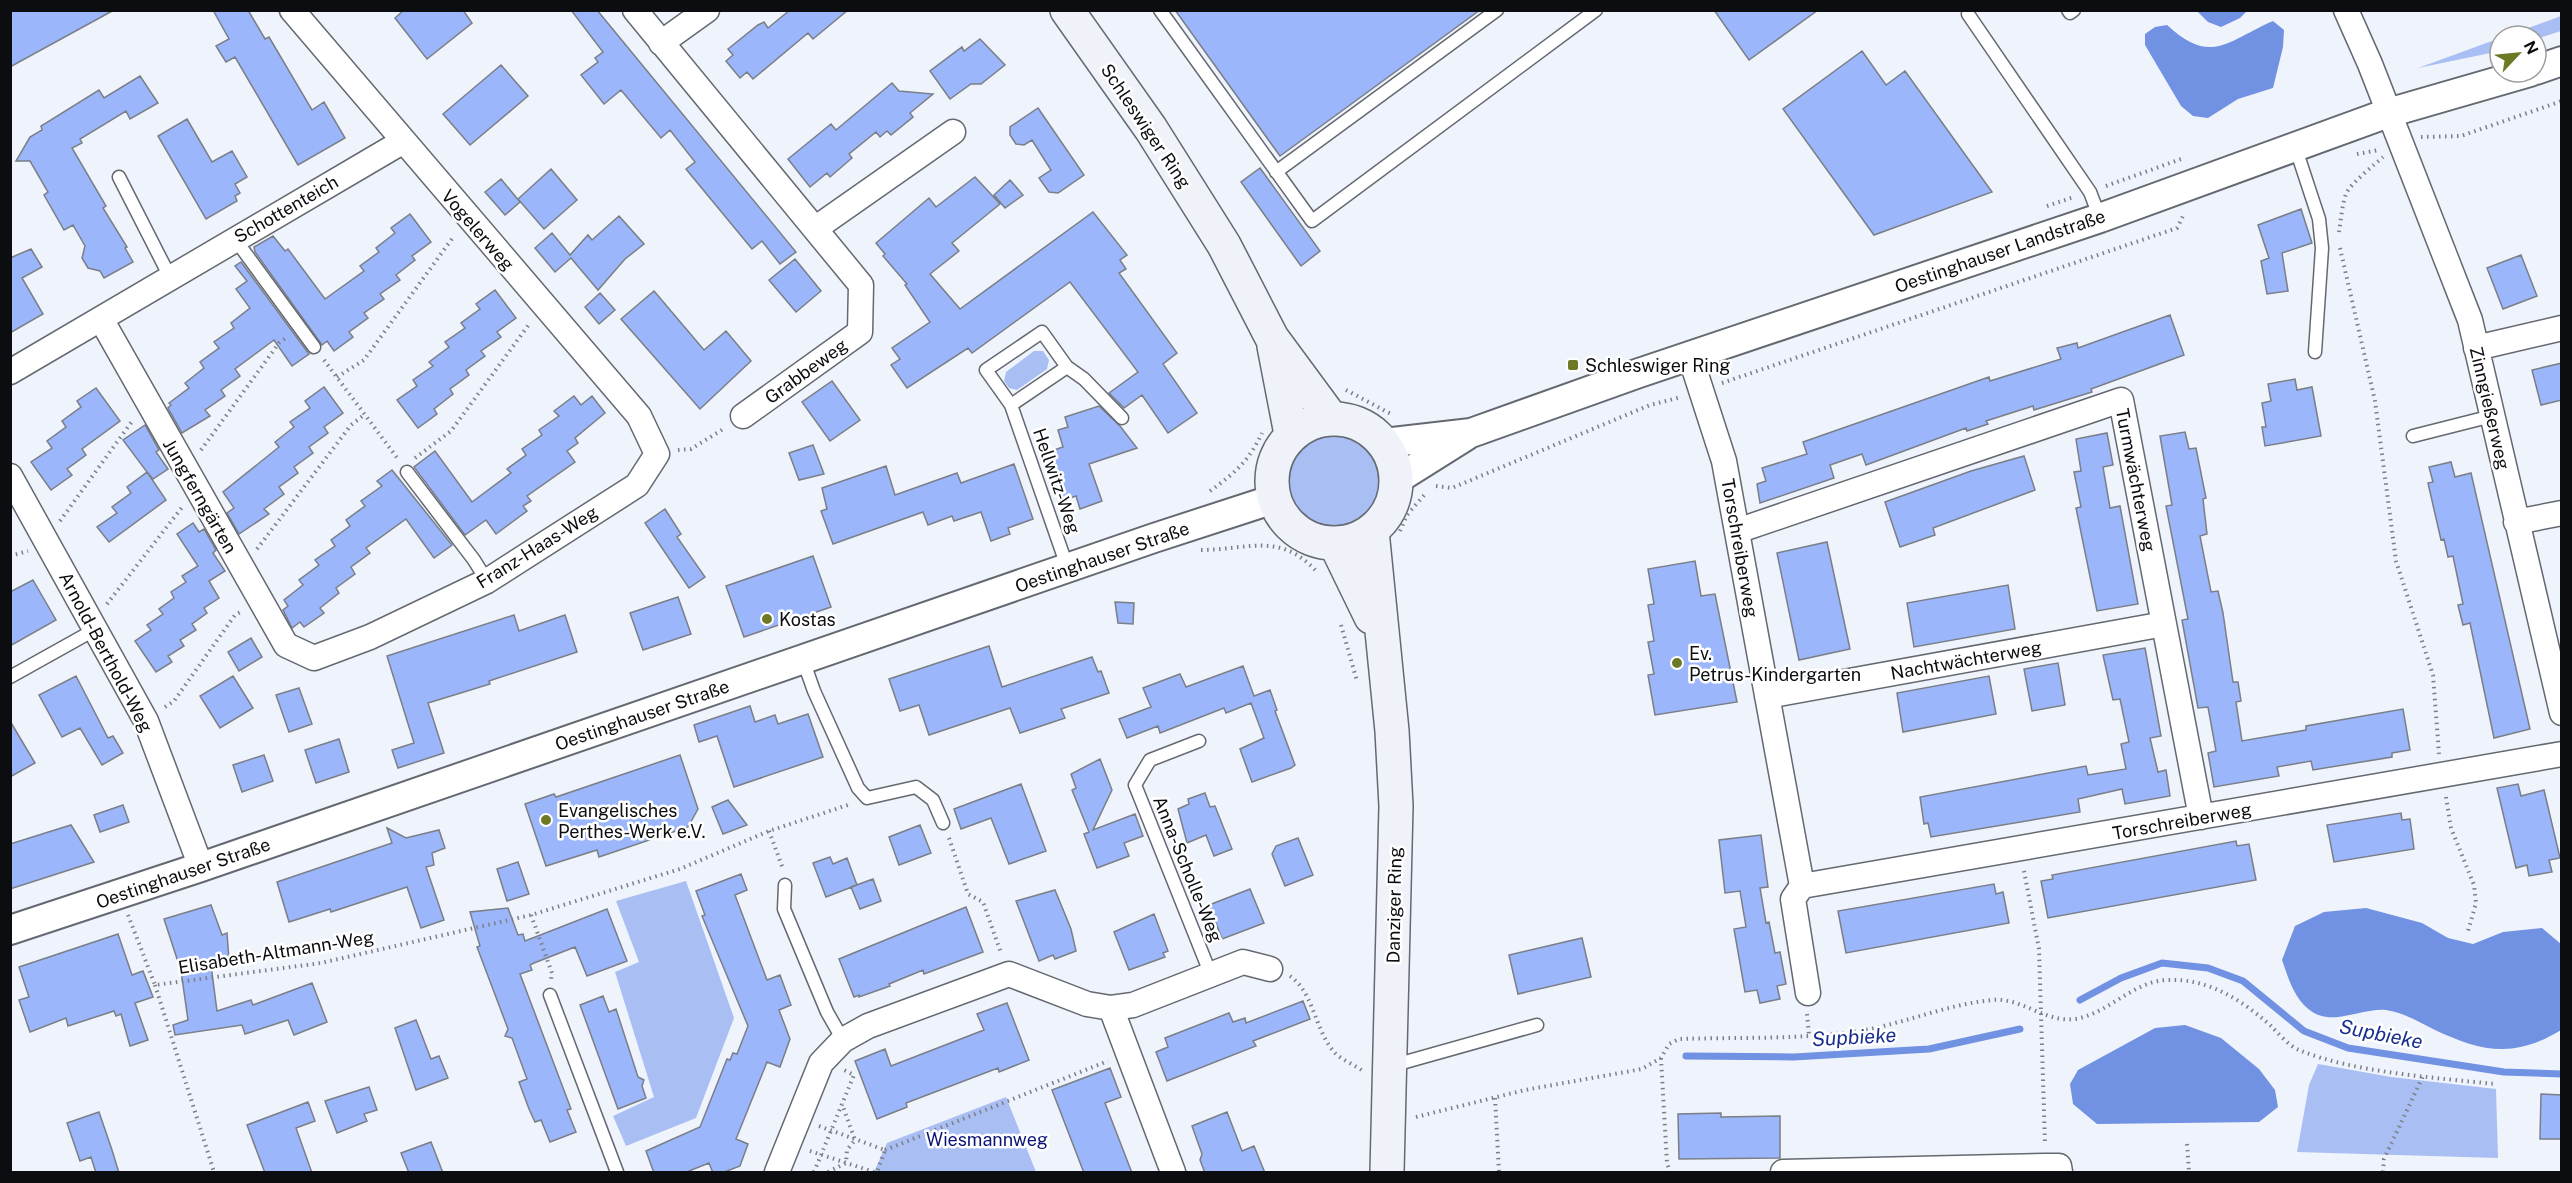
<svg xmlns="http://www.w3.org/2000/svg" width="2572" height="1183" viewBox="0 0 2572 1183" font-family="'Public Sans',sans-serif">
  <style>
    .green { fill: #a9bef2 }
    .water { fill: #7191e3 }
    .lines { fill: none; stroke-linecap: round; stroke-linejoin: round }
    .stream { stroke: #7191e3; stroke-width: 7 }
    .building { fill: #9bb6fa; stroke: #7a7e86; stroke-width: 1.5 }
    .service-casing { stroke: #646870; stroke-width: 15 }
    .minor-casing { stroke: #646870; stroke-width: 27 }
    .tertiary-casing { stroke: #646870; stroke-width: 32 }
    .secondary-casing { stroke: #646870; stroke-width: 36 }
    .path { stroke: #7c7f85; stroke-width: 4; stroke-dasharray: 1.5 4.5; stroke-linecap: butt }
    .service { stroke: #fff; stroke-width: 12 }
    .minor { stroke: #fff; stroke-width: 24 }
    .tertiary { stroke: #fff; stroke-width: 28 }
    .secondary { stroke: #eff2f9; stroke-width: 33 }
    .poi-dot { fill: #6d7925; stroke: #fff; stroke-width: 2 }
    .labels { text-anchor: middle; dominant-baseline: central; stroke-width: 5; stroke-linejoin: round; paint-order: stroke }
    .street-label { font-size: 18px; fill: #0c0d10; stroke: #fff }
    .poi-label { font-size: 18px; fill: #0c0d10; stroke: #fff; text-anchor: start }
    .park-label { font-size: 18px; fill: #0b1575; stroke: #fff }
    .water-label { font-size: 20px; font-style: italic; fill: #182e8c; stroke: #fff }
  </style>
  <rect width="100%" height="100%" fill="#eff3fc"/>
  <!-- green -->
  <path class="green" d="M2561 16V31L2536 39V36H2506Z
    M2500 38V51L2418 68Z
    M1034 351H1043L1049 360 1047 369 1017 390 1009 388 1004 381 1006 372Z
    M1284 481a49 49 0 1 1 98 0a49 49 0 1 1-98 0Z
    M686 881 734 1018 696 1118 626 1146 613 1116 654 1097 615 972 639 962 616 901Z
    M2318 1064 2391 1077 2496 1089 2498 1158 2297 1152 2309 1085Z
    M1006 1097 1036 1172H874L887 1143Z"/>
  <!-- water -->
  <path class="water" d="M2197 11H2247L2240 18 2221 27 2208 22Z
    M2273 21 2284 30 2283 47 2273 88 2238 99 2208 118 2193 116 2181 106 2145 45V34L2155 27 2167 25C2211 66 2227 41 2273 21Z
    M2366 908 2422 923 2448 938 2473 944 2503 932 2542 928 2561 944V1030C2514 1059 2481 1052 2433 1029 2419 1022 2402 1012 2386 1010 2363 1008 2335 1025 2314 1013 2295 1002 2289 980 2282 960L2295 926 2324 912Z
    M2185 1025 2221 1038 2259 1069 2275 1090 2278 1107 2259 1122 2097 1124 2073 1104 2070 1084 2078 1070 2155 1028Z"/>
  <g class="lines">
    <!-- stream -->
    <path class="stream" d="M2080 1000 2121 978 2162 963 2208 968 2243 981 2304 1031 2348 1048 2504 1072 2562 1074
      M1686 1056 1794 1057 1929 1049 2020 1029"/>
  </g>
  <!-- building -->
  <path class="building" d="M10 10H114L10 67Z
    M213 10H248L265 39 269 37 312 110 324 102 345 138 298 165 235 57 226 62 216 46 229 39Z
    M404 10H463L472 23 427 59 395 18Z
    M571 10H597L796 252 780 264 762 241 752 249 686 169 695 162 670 130 661 138 621 90 604 104 581 75 598 62 595 58 603 52Z
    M790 10H848L813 39 808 33 753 79 747 72 740 78 726 61 733 55 728 49 758 25 764 22 768 28Z
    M1175 10H1480L1280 156Z
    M1714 10H1818L1749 60Z
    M980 39 1005 65 981 84H971L950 99 930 71 962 47 964 51Z
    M1862 51 1886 85 1905 71 1992 192 1874 235 1783 109Z
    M501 65 528 96 470 145 443 114Z
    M140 76 158 103 130 119 126 111 80 139 82 143 72 148 106 206 103 208 127 247 125 248 133 262 104 278 100 271 88 268 82 258 85 246 73 225 64 230 44 195 48 192 30 161H16L30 137 42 130 41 126 99 90 104 98Z
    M892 83 899 91 933 94 910 113 913 117 891 135 887 131 880 137 876 132 849 154 852 158 830 177 827 173 810 187 788 159 831 124 836 130Z
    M1038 108 1084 175 1058 193 1049 192 1039 178 1051 170 1032 140 1024 145 1016 144 1010 135V127Z
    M187 119 212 162 232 151 247 177 235 184 240 193 235 196 237 201 206 219 158 136Z
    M1260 168 1320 251 1301 266 1241 182Z
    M551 169 577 200 544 229 518 199Z
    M975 177 1000 204 952 243 959 251 930 274 960 309 1093 212 1127 255 1120 260 1126 269 1119 273 1177 353 1163 364 1197 413 1168 433 1142 395 1124 408 1109 393 1138 372 1070 282 972 353 968 348 907 388 891 365 900 359 892 348 930 322 905 285 907 284 883 256 885 254 876 243 929 198 936 207Z
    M501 179 520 202 505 215 485 192Z
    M1010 180 1023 195 1005 208 994 195Z
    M2301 209 2312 243 2282 253 2288 291 2267 294 2261 261 2269 258 2258 225Z
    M410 214 431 242 412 256 415 260 396 275 400 280 380 294 384 299 364 313 368 318 349 332 353 337 334 351 327 341 322 345 255 252 254 247 273 236 285 251 288 249 325 299 364 271 360 266 379 252 376 248 395 233 391 228Z
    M619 216 644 244 625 259 598 290 571 258 555 272 535 248 552 233 570 255 588 235 592 240Z
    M31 249 42 267 22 278 43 314 10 333V258Z
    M2521 255 2537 296 2503 309 2487 268Z
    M795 259 821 291 796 312 769 280Z
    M241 262 309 354 292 366 274 340 235 369 240 376 221 390 225 396 205 410 210 416 182 433 168 408 171 405 169 403 189 388 185 383 204 368 200 362 219 348 214 342 234 328 231 323 250 308 236 289 247 281 235 266Z
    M495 290 516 318 497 332 501 337 481 351 485 356 466 370 469 375 450 389 453 394 434 409 437 414 418 428 397 400 417 386 413 380 433 366 429 362 449 347 445 342 465 328 461 323 480 309 476 304Z
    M654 291 704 350 726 331 751 361 700 409 621 319Z
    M600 293 615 310 599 324 585 307Z
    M2170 315 2184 355 2091 389 2092 392 2034 410 2033 406 1986 421 1988 424 1967 431 1966 428 1866 465 1862 454 1830 465 1834 478 1760 503 1757 484 1766 481 1762 468 1807 454 1803 442 1989 377 1990 381 2061 359 2057 348 2077 343 2078 348Z
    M2562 363V400L2541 405 2532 370Z
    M2295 379 2297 390 2312 387 2321 436 2265 446 2262 427H2266L2262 403 2271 401 2268 384Z
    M832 381 860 420 830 441 802 402Z
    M324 387 343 413 324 427 328 433 309 447 313 453 294 467 298 473 279 487 284 494 264 509 269 514 239 534 227 513 234 508 223 492 279 447 275 442 294 427 290 422 310 408 305 401Z
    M96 388 120 421 82 449 86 455 67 469 72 475 51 490 31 462 52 448 47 441 66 427 62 421 81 407 77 401Z
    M574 396 581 405 592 396 605 413 575 438 578 443 567 451 575 462 527 496 531 501 523 506 527 511 496 534 486 520 465 535 414 467 435 451 472 502 511 473 507 469 526 455 522 449 542 435 539 430 559 416 554 411Z
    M1099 406 1120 426 1137 448 1089 464 1102 501 1080 509 1076 496 1064 500 1048 452 1063 447 1058 430 1068 427 1065 417Z
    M145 425 159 450 156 452 168 469 153 479 147 472 166 500 109 542 97 527 117 513 112 507 131 493 127 487 147 472 123 440Z
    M2185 432 2189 449 2196 448 2206 498 2203 499 2207 534 2200 536 2211 592 2218 591 2223 613 2233 682H2238L2241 701 2236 702 2242 741 2306 730V726L2403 709 2410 750 2392 753V757L2313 770 2311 761 2277 767 2279 776 2214 787 2208 753 2216 751 2208 707 2198 708 2182 620 2188 619 2166 506 2172 505 2160 436Z
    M2107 433 2113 465 2103 467 2110 508 2120 506 2138 604 2097 611 2076 508 2081 507 2074 472 2081 471 2076 439Z
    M813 445 824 474 799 480 789 453Z
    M2024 456 2035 490 1933 528 1935 535 1900 547 1885 502 1971 471Z
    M2451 462 2455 477 2471 473 2530 729 2494 738 2470 623 2463 625 2458 605 2463 604 2453 556 2448 557 2444 539 2441 540 2428 483 2433 482 2429 467Z
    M1014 464 1033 519 1008 528 1010 534 991 541 981 512 954 521 952 516 928 525 923 512 833 544 821 511 827 509 822 488 886 466 895 495 957 473 961 483Z
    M392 470 452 545 434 558 406 519 366 548 370 553 351 567 355 574 336 588 339 593 320 608 324 613 304 627 300 622 292 628 283 610 288 606 284 600 303 585 299 580 319 565 315 560 335 546 331 540 350 526 346 520 365 506 361 501 382 486 377 481Z
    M665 509 681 534 677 537 705 577 689 588 645 523Z
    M193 523 199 532 204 529 216 550 213 553 225 571 209 581 219 598 204 608 207 613 192 624 196 630 180 640 184 646 168 656 172 662 156 672 135 641 151 630 147 625 163 614 159 609 174 598 171 592 186 582 182 576 198 566 177 534Z
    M1827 542 1850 649 1799 660 1777 553Z
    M813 556 831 607 744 637 726 586Z
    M1695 561 1701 596 1715 594 1737 702 1655 715 1648 675 1654 674 1648 642 1654 641 1648 605 1654 604 1648 569Z
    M33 580 56 620 10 646V592Z
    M2008 585 2015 629 1914 647 1907 603Z
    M678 597 691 634 643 650 630 613Z
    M1115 602 1134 603 1133 624 1118 623Z
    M514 615 519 631 565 615 577 652 489 681 490 684 428 703 444 753 398 768 392 750 414 743 387 656Z
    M251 638 262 657 239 671 228 652Z
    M989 646 1002 687 1092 657 1098 672 1101 671 1109 693 1061 709 1065 718 1020 733 1010 708 929 735 919 705 900 711 889 679Z
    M2145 648 2161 736 2150 738 2158 772 2166 770 2170 796 2125 804 2122 789 2078 799 2080 812 1931 837 1928 823 1924 824 1920 797 2086 766 2088 775 2126 769 2121 744 2129 742 2120 699 2113 700 2103 655Z
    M2058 663 2065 705 2032 711 2024 669Z
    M1243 666 1254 696 1270 690 1277 710 1275 711 1295 765 1291 768 1252 782 1240 749 1264 738 1251 703 1226 713 1224 708 1160 733 1158 726 1127 738 1119 719 1151 707 1143 688 1180 674 1186 687Z
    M76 676 108 738 113 736 123 753 102 765 80 728 62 737 39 695Z
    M233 676 253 708 220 728 200 696Z
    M1989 676 1996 714 1903 732 1897 693Z
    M299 688 312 724 289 732 276 695Z
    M750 706 755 722 775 715 778 724 808 714 823 757 734 787 717 736 699 742 694 725Z
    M10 721 35 763 10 777Z
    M339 739 349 772 316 783 305 750Z
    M264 755 273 781 242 792 233 765Z
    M680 755 698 809 688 827 599 857 597 850 546 866 525 804 554 794 556 797Z
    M1100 759 1112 790 1093 830 1135 814 1143 836 1124 843 1129 856 1097 868 1084 834 1089 832 1072 790 1076 788 1071 774Z
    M1021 784 1046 851 1009 864 991 818 961 829 954 809Z
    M2518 784 2521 796 2544 790 2560 858 2549 860 2552 872 2529 876 2527 865 2516 868 2497 788Z
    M1205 793 1210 807 1215 806 1232 849 1214 856 1206 835 1187 843 1178 809 1189 804 1188 799Z
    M728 800 747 825 723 834 712 807Z
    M123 805 129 822 100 832 94 815Z
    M2401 813 2402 820 2410 819 2414 849 2334 862 2327 825Z
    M71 825 94 862 10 889V844Z
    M920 825 931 853 899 865 889 837Z
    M387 828 406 838 439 830 445 848 432 853 434 865 426 867 444 920 421 928 407 887 331 912 330 909 289 922 277 882 392 843Z
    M1761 835 1768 887 1760 888 1766 923 1769 922 1775 953 1780 952 1786 984 1777 986 1780 999 1760 1003 1757 990 1745 992 1734 929 1746 927 1740 891 1725 893 1719 840Z
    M1298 838 1313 875 1285 886 1272 854 1276 846Z
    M2236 841 2237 846 2249 844 2256 880 2048 918 2041 881 2053 879 2052 875Z
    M830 857 833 864 847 858 857 885 826 897 813 863Z
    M518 862 529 894 507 901 497 869Z
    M741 874 747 890 735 895 767 980 780 975 791 1005 779 1010 790 1039 780 1067 767 1062 736 1139 748 1144 740 1166 722 1173H713L709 1163 684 1173H654L646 1151 700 1127 727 1059 730 1060 733 1053 737 1054 748 1026 702 916 705 915 696 891Z
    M873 879 881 901 860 909 851 887Z
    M1994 884 1996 894 2003 892 2009 923 1846 953 1838 911Z
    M1250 889 1264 923 1222 939 1209 905Z
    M1055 890 1071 929 1076 951 1055 959 1053 955 1039 961 1016 901Z
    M211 905 222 935 227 933 229 960 211 965 217 1011 251 1000 253 1005 312 983 327 1022 294 1035 288 1020 245 1034 242 1025 175 1035 173 1025 188 1020 181 971 164 919Z
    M966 907 983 952 924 974 923 970 889 984 890 986 859 997V995L854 997 839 959Z
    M508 908 518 935 523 934 525 941 607 909 627 961 587 976 575 947 534 963 530 965 532 970 520 974 571 1109 567 1110 576 1132 550 1142 541 1120 535 1122 529 1109 519 1082 527 1079 512 1038 505 1036 508 1029 477 947 480 946 470 912Z
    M1154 914 1168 951 1163 953 1165 957 1129 970 1114 932Z
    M118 934 132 975 143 971 153 997 135 1003 148 1040 130 1046 121 1014 116 1016 114 1011 68 1026 66 1018 30 1032 19 1000 29 997 19 967Z
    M1582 938 1591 977 1518 994 1509 955Z
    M603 996 609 1012 616 1009 638 1077 644 1080 642 1086 646 1098 618 1109 580 1005Z
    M1303 1001 1310 1019 1253 1041 1256 1046 1167 1081 1156 1052 1168 1047 1165 1038 1229 1013 1233 1022 1245 1018 1246 1023Z
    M1007 1003 1029 1060 999 1072 998 1068 906 1103 907 1107 877 1119 855 1061 885 1049 891 1066 984 1030 977 1014Z
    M416 1020 431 1059 439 1056 448 1078 416 1090 395 1028Z
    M1110 1068 1121 1097 1105 1103 1132 1173H1084L1052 1090Z
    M369 1087 377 1110 364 1114 367 1121 337 1133 325 1101Z
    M2541 1094 2562 1095V1139H2540Z
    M308 1102 315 1121 296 1128 312 1173H265L247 1125Z
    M99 1112 112 1150 119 1173H96L91 1157 80 1161 67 1123Z
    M1227 1112 1242 1151 1254 1146 1265 1173H1205L1200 1160 1202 1154 1192 1126Z
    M1721 1113V1117L1780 1116V1158L1679 1159 1678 1114Z
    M431 1142 443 1173H409L401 1153Z"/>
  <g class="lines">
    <!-- service casing -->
    <g class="service-casing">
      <path id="service" d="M1160 10 1312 221 1596 10
        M2068 10 2070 13 2074 10
        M1968 14 2090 192 2100 218
        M2295 146 2319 219 2322 248 2315 352
        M1276 172 1497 10
        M119 177 170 277
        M235 239 314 347
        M1067 367 1084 379 1122 418
        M1011 405 1067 367 1042 332 986 370 1011 405 1068 569
        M2413 436 2492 416
        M407 472 474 560 487 581
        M803 660 814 691 858 788 867 798 916 787 933 800 943 823
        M10 677 96 629
        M1199 741 1150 760 1135 785 1211 975
        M785 885 784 909 827 1012 843 1040
        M550 995 617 1172
        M1391 1066 1537 1025"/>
    </g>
    <!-- minor casing -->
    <g class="minor-casing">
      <path id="minor" d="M635 10 861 285 860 332 743 416
        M2346 10 2370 64 2470 320 2562 713
        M661 43 707 10
        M816 228 953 132
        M101 319 286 645 314 658 370 637 487 581 637 485 657 454 639 416 292 10
        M2476 348 2562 328
        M1690 356 1724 461 1802 886 1793 899 1808 993
        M10 372 402 142
        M10 476 146 721 201 867
        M2516 522 2562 513
        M1737 531 2121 400 2201 817
        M1767 696 2164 624
        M1802 886 2562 754
        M1111 1008 1173 1172
        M777 1172 821 1063 843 1040 868 1026 1009 974 1087 1004 1111 1008 1133 1005 1243 962 1270 969
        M1783 1172 2045 1166H2059L2060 1172"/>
    </g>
    <!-- tertiary casing -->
    <g class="tertiary-casing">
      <path id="tertiary" d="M2536 70 2562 61
        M1384 443 1471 433 1639 373 2100 218 2388 113 2530 72
        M1396 480 1466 436
        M10 930 201 867 1154 538 1274 499"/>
    </g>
    <!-- secondary casing -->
    <g class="secondary-casing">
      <path id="secondary" d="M1067 10 1151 129 1224 245 1272 338 1331 418
        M1274 346 1291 434
        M1272 481a62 62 0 1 1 124 0a62 62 0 1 1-124 0Z
        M1372 531 1392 731 1396 806 1387 1172
        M1335 543 1371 617"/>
    </g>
    <!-- path -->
    <path class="path" d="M2421 137 2461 136 2562 101
      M2357 154 2379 150
      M2106 186 2184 158
      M2047 206 2074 197
      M2339 232C2341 220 2342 205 2346 194 2349 185 2375 164 2383 157
      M2340 248 2375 401 2396 561 2433 675 2439 754
      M324 360 398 459
      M337 377 364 360 454 236
      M1722 383 2177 228 2184 214
      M1346 390 1393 415
      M201 450 279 343 287 337
      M678 450 691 449 725 428
      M415 458 451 431 530 323
      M1436 486 1452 488 1650 405 1681 397
      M1210 491C1235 473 1249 461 1262 433
      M60 521 133 420
      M1400 531 1407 515 1426 493
      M257 549 351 425 364 415
      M1201 550C1247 550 1280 531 1317 572
      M10 556 28 551
      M107 604 183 506
      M1341 625 1357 681
      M165 707 174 701 235 615 242 611
      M2446 797 2451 828 2474 885 2476 903 2468 931
      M769 831 783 869
      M949 838 968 894 983 902 1001 953
      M2024 871 2039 949 2045 1144
      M128 915 155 985 321 963 531 915 680 869 769 831 851 804
      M531 915 552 973 551 980
      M1290 976C1315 994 1314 1030 1335 1053 1342 1060 1355 1065 1363 1071
      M155 985 214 1172
      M1807 1014 1809 1035
      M1661 1058 1667 1163 1670 1172
      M1495 1098 1499 1172
      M1416 1117 1525 1090 1642 1069 1661 1058 1669 1044 1679 1039C1740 1037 1805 1040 1865 1030 1908 1022 1949 1004 1993 1000 2023 997 2048 1026 2080 1018 2110 1011 2135 981 2167 980 2208 978 2242 1000 2271 1026 2279 1034 2289 1046 2299 1050 2351 1072 2437 1078 2495 1084
      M819 1126 885 1150 877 1172
      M2187 1144 2189 1172
      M885 1150 1108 1061
      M810 1151 874 1172
      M814 1172 854 1075 844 1070
      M828 1172 846 1163 847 1150 855 1140 842 1104
      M2383 1172 2384 1159 2423 1076"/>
    <!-- service -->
    <use href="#service" class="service"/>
    <!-- minor -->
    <use href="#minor" class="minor"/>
    <!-- tertiary -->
    <use href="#tertiary" class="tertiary"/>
    <!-- secondary -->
    <use href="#secondary" class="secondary"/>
  </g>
  <!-- markers -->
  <g class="poi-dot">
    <rect x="1567" y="359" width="12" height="12" rx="3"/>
    <circle cx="767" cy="619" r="6"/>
    <circle cx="1677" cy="663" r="6"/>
    <circle cx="546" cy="820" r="6"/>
  </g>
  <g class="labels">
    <!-- street labels -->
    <g class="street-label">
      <text transform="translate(1146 126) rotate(56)">Schleswiger Ring</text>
      <text transform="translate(286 209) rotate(-30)">Schottenteich</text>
      <text transform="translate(478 230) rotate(49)">Vogelerweg</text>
      <text transform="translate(2000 251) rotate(-19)">Oestinghauser Landstraße</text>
      <text transform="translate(806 371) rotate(-36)">Grabbeweg</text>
      <text transform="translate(2490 408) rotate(77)">Zinngießerweg</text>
      <text transform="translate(2136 480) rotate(79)">Turmwächterweg</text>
      <text transform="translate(1057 481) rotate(71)">Hellwitz-Weg</text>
      <text transform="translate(200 496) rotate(60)">Jungferngärten</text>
      <text transform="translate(537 547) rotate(-32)">Franz-Haas-Weg</text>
      <text transform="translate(1740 548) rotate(80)">Torschreiberweg</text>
      <text transform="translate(1102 557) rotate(-19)">Oestinghauser Straße</text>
      <text transform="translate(106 652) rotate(62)">Arnold-Berthold-Weg</text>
      <text transform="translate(1966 660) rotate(-10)">Nachtwächterweg</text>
      <text transform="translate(642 715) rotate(-19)">Oestinghauser Straße</text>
      <text transform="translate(2182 821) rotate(-10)">Torschreiberweg</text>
      <text transform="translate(1188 869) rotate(68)">Anna-Scholle-Weg</text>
      <text transform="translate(183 873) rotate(-19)">Oestinghauser Straße</text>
      <text transform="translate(1394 905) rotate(-89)">Danziger Ring</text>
      <text transform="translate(276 952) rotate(-9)">Elisabeth-Altmann-Weg</text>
    </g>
    <!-- poi labels -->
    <g class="poi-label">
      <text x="1585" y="365">Schleswiger Ring</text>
      <text x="779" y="619">Kostas</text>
      <text x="1689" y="653">Ev.<tspan x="1689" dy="21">Petrus-Kindergarten</tspan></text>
      <text x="558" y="810">Evangelisches<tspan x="558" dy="21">Perthes-Werk e.V.</tspan></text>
    </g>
    <!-- park labels -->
    <g class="park-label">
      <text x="987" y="1139">Wiesmannweg</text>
    </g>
    <!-- water labels -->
    <g class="water-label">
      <text transform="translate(2381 1034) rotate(11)">Supbieke</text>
      <text transform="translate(1854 1037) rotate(-3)">Supbieke</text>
    </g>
  </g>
  <!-- border -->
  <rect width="2572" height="1183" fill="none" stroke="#0c0d10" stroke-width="24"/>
  <!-- north arrow -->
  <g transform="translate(2518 54) rotate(64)"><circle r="28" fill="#ffffff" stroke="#9e9e9f" stroke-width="1.5"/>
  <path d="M0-4.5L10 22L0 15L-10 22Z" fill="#6d7925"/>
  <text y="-9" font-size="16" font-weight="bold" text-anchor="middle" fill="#0c0d10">N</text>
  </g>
</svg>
